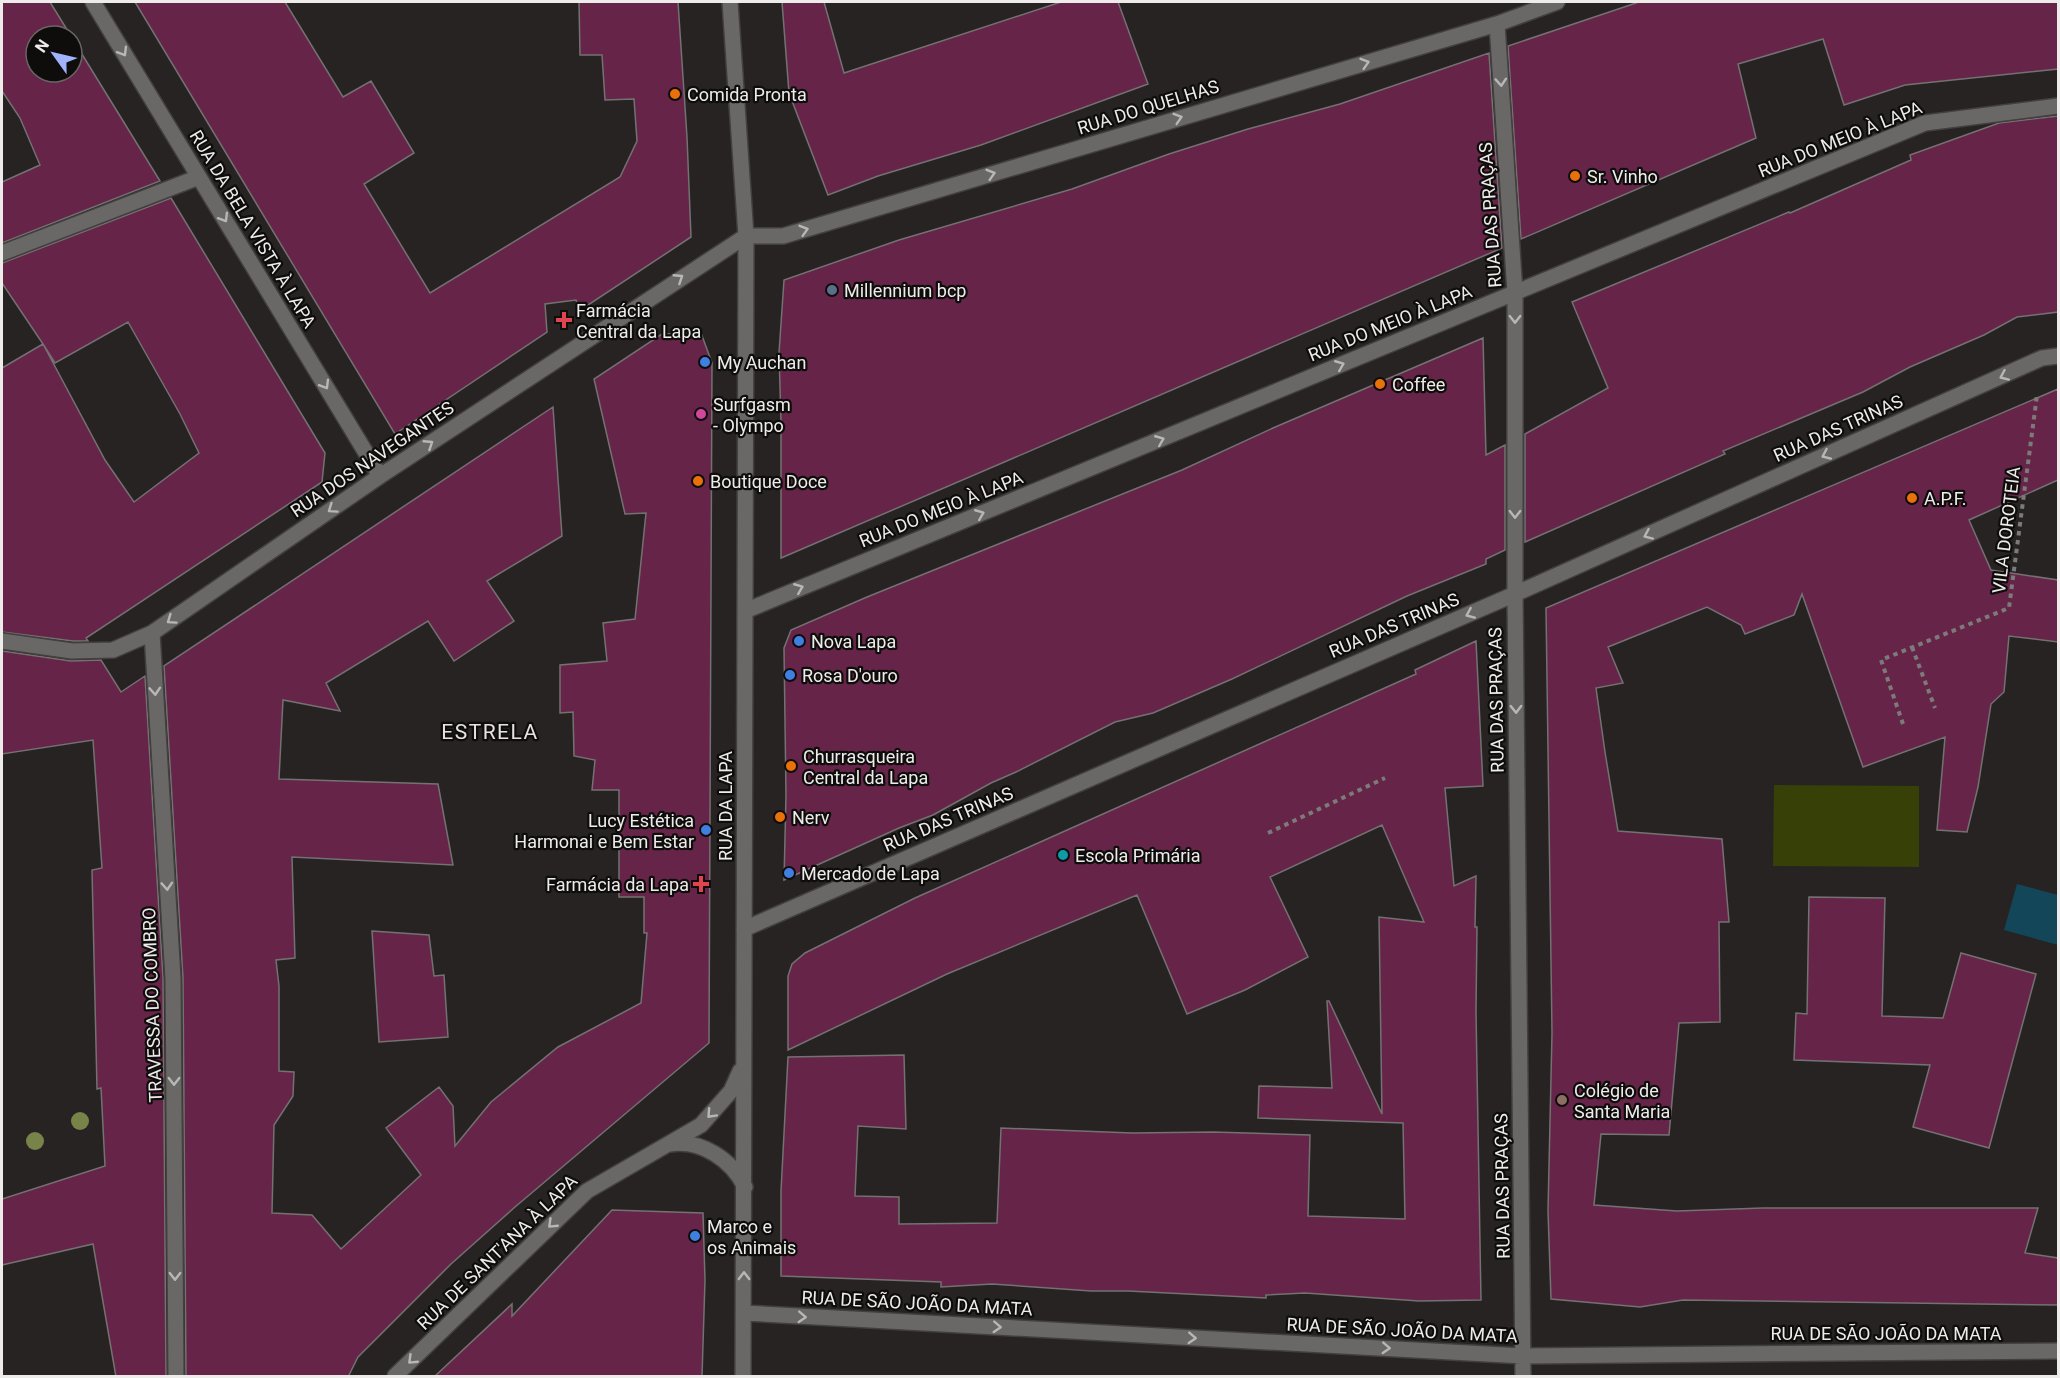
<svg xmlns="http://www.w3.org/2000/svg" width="2060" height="1378" viewBox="0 0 2060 1378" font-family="Roboto,sans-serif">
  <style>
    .green { fill: #364007 }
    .water { fill: #134659 }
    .building { fill: #662548; stroke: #747172; stroke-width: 1.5; fill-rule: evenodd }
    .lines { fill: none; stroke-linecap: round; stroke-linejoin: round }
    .street-casing { stroke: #423f3e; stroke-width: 18 }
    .path { stroke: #7d7b7a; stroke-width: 4; stroke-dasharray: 4.5 4.5; stroke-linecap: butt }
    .street { stroke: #696867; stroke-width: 15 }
    .tree { fill: #78834a }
    .oneway { stroke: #b9b7b6 }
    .food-dot { fill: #e8710a; stroke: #0e0d0c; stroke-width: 2 }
    .service-dot { fill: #5c6f8a; stroke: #0e0d0c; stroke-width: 2 }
    .health-dot { fill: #e0444e; stroke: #0e0d0c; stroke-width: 2 }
    .shop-dot { fill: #3f7fe0; stroke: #0e0d0c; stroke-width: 2 }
    .hotel-dot { fill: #d1479c; stroke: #0e0d0c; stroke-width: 2 }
    .culture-dot { fill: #0f9aa8; stroke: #0e0d0c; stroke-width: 2 }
    .education-dot { fill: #8d6e63; stroke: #0e0d0c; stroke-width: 2 }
    .labels { text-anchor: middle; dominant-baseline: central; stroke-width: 4.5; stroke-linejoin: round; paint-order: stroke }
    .poi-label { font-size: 18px; fill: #eeeceb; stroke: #0e0d0c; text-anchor: start }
    .street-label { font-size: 18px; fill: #eeeceb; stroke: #0e0d0c }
    .quarter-label { font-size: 21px; letter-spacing: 1.5px; fill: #e7e2e0; stroke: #0e0d0c }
  </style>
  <rect width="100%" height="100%" fill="#262322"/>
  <!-- green -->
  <path class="green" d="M1774 785 1919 786V867L1773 866Z"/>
  <!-- water -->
  <path class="water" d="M2017 884 2058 895V945L2004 930Z"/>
  <!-- building -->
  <path class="building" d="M2 2H50L71 36H36V72H72V38L160 181 2 243V182L40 165 20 118 2 91Z
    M135 2H285L343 97 371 81 414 153 364 184 430 293 620 177 637 141 634 99 605 100 602 55H580L579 2H678L687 137 691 237 579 311 576 300 545 304 547 332 395 434Z
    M782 2H824L844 73 1061 2H1118L1148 84 981 145 878 176 828 195 789 93Z
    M1639 2H2058V69L1905 85 1844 105 1823 39 1738 64 1756 138 1521 239 1508 46Z
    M1489 53 1502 248 781 558V421L779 353 784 280 899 240 1072 189 1169 154 1248 129 1340 104Z
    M2058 116V312L2017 317 1984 335 1910 367 1863 392 1723 451 1725 454 1525 542V434L1608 388 1572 302 1789 212 1790 213 1911 160 1910 155 1999 123Z
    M171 198 325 453 322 482 86 638 88 641H73L2 632V368L43 344 2 283V263ZM128 322 180 414 199 453 134 502 105 460 43 344 55 363Z
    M701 333 712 363 709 1043 515 1207 451 1264 358 1357 348 1377H186L183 978 164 666 553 407 562 536 487 581 514 621 454 661 428 621 326 683 340 711 283 700 279 779 438 784 453 865 292 857 295 958 276 960 279 986V1071L294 1072 293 1096 274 1125 272 1213 312 1215 341 1249 421 1175 386 1128 439 1087 453 1106 455 1146 491 1102 558 1047 641 1003 647 933H644V897H619V790H592L595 760 574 756 573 712 560 713V665L607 661 603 623 635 619 646 513 625 514 594 379 662 334Z
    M1483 338 1486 455 1505 445V550L1486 559V564L1407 596 1232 679 1153 713 1115 722 1016 772 991 783 933 815 899 828 784 880 786 795 784 648 791 630 867 597 1182 470 1273 428Z
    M2058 389V480L1969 520 1991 570 2058 580V642L2009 636 2004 692 1991 704 1978 787 1967 832 1937 830 1945 737 1863 767 1802 594 1794 615 1745 634 1741 625 1707 607 1608 647 1623 683 1596 688 1605 752 1618 831 1722 839 1729 922H1719L1720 1022 1679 1023 1669 1135 1601 1134 1594 1205 1677 1211 1763 1208H2038L2025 1253 2058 1258V1305L1683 1300 1640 1307 1551 1299 1548 1211 1552 1033 1546 608Z
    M1476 641 1483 786 1445 788 1454 886 1476 876 1475 927H1477L1476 1012 1481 1300 1419 1301 1305 1293 1266 1295V1298L1128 1291H1091L992 1284 941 1287V1282L781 1276V1191L788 1057 904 1055 906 1129 858 1126 855 1196 899 1197V1224L997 1223 1001 1128 1132 1133 1213 1132 1310 1135 1308 1216 1405 1219 1403 1123 1258 1118 1259 1086 1332 1088 1327 1001H1329L1382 1114 1379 917 1424 922 1382 825 1270 877 1308 957 1245 990 1187 1014 1137 895 947 974 788 1050V976L792 964 805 953 915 898 1416 674 1415 670Z
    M2 651 71 661 101 660 121 692 145 676 163 978 166 1377H116L93 1244 2 1265V1199L105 1166 101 1088 97 1089 92 870 102 868 93 740 2 754Z
    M1809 897 1885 898 1882 1016 1943 1018 1961 953 2036 974 1989 1148 1913 1127 1930 1065 1794 1060 1796 1013 1807 1014Z
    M372 931 429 935 434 976 444 975 448 1037 379 1042Z
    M612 1210 703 1213 705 1280 702 1377H434L512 1304V1316Z"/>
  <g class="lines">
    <!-- street casing -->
    <g class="street-casing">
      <path id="street" d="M93 2 380 476
        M730 2 746 236 743 1376
        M1497 24 1515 293V594L1523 1376
        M746 236H783L1497 24 1557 2
        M2 253 199 177
        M745 611 1925 123 2058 106
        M152 633 173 978 176 1376
        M2 641 72 651 113 650 152 633 380 476 746 236
        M744 929 1515 594 2042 358 2058 356
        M670 1144C701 1139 732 1160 745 1187
        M744 1313 1523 1356 2058 1351
        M395 1376 587 1191 701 1125 731 1091 740 1071"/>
    </g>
    <!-- path -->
    <path class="path" d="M1912 647 1935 708
      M1903 724 1881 660 2009 608 2037 395
      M1268 833 1385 778"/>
    <!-- street -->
    <use href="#street" class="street"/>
  </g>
  <!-- trees -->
  <g class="tree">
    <circle cx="80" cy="1121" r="9"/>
    <circle cx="35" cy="1141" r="9"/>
  </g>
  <!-- one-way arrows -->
  <defs><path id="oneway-chevron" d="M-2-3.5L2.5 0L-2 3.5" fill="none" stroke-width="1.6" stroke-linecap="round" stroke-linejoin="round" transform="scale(1.5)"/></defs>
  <g class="oneway">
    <use href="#oneway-chevron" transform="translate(123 52) rotate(59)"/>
    <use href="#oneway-chevron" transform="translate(1365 63) rotate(-17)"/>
    <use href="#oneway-chevron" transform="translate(1501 82) rotate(86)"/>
    <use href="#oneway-chevron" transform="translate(1178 118) rotate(-17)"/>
    <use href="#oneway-chevron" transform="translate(991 174) rotate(-17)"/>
    <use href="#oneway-chevron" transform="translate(224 218) rotate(59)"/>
    <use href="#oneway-chevron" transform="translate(804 230) rotate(-17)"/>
    <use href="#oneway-chevron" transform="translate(679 278) rotate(-33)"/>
    <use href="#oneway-chevron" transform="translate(1515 319) rotate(90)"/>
    <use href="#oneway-chevron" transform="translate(1340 365) rotate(-22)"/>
    <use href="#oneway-chevron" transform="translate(2004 376) rotate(156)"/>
    <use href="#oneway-chevron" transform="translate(325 385) rotate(59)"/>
    <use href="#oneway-chevron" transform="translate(1160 440) rotate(-22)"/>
    <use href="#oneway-chevron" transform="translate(429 444) rotate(-33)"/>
    <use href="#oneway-chevron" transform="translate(1826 455) rotate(156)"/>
    <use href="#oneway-chevron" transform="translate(332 509) rotate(145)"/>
    <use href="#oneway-chevron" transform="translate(980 514) rotate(-22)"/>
    <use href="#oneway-chevron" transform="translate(1515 514) rotate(90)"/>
    <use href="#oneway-chevron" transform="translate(1648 535) rotate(156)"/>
    <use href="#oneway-chevron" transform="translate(799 588) rotate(-22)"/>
    <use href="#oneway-chevron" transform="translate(1470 614) rotate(157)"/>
    <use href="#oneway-chevron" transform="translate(171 620) rotate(145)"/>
    <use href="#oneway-chevron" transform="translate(155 691) rotate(86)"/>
    <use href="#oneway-chevron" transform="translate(1516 709) rotate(89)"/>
    <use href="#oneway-chevron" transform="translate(167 886) rotate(86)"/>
    <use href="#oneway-chevron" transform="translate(174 1081) rotate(90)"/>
    <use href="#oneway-chevron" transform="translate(711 1114) rotate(133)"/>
    <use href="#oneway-chevron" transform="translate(552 1224) rotate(136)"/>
    <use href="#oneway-chevron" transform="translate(175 1276) rotate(90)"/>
    <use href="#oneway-chevron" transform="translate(744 1276) rotate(-90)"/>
    <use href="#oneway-chevron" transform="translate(802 1317) rotate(3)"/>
    <use href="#oneway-chevron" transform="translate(997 1327) rotate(3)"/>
    <use href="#oneway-chevron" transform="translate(1192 1338) rotate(3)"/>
    <use href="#oneway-chevron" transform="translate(1386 1348) rotate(3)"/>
    <use href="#oneway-chevron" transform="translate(412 1360) rotate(136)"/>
  </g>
  <!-- markers -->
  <g class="food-dot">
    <circle cx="675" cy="94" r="6"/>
    <circle cx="1575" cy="176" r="6"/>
    <circle cx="1380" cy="384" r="6"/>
    <circle cx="698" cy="481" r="6"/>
    <circle cx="1912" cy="498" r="6"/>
    <circle cx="791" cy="766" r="6"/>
    <circle cx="780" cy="817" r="6"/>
  </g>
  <circle class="service-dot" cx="832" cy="290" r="6"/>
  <g class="health-dot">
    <path d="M561 311h6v6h6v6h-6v6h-6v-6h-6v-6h6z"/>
    <path d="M698 875h6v6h6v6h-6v6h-6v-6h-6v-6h6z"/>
  </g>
  <g class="shop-dot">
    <circle cx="705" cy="362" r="6"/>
    <circle cx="799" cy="641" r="6"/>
    <circle cx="790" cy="675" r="6"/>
    <circle cx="706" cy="830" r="6"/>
    <circle cx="789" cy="873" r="6"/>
    <circle cx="695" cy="1236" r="6"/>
  </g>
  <circle class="hotel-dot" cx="701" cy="414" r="6"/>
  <circle class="culture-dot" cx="1063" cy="855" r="6"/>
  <circle class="education-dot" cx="1562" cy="1100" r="6"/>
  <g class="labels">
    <!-- poi labels -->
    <g class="poi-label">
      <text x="687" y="94">Comida Pronta</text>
      <text x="1587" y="176">Sr. Vinho</text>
      <text x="844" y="290">Millennium bcp</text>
      <text x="576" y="310">Farmácia<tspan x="576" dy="21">Central da Lapa</tspan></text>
      <text x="717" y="362">My Auchan</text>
      <text x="1392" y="384">Coffee</text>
      <text x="713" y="404">Surfgasm<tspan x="713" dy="21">- Olympo</tspan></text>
      <text x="710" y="481">Boutique Doce</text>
      <text x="1924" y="498">A.P.F.</text>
      <text x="811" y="641">Nova Lapa</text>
      <text x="802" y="675">Rosa D'ouro</text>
      <text x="803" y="756">Churrasqueira<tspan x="803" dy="21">Central da Lapa</tspan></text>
      <text x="792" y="817">Nerv</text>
      <text x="694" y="820" text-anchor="end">Lucy Estética<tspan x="694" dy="21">Harmonai e Bem Estar</tspan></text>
      <text x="1075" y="855">Escola Primária</text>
      <text x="801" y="873">Mercado de Lapa</text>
      <text x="689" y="884" text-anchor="end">Farmácia da Lapa</text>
      <text x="1574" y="1090">Colégio de<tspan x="1574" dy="21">Santa Maria</tspan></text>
      <text x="707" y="1226">Marco e<tspan x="707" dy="21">os Animais</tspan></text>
    </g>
    <!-- street labels -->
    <g class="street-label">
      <text transform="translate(1148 107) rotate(-17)">RUA DO QUELHAS</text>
      <text transform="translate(1840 139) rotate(-22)">RUA DO MEIO À LAPA</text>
      <text transform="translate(1490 215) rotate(-94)">RUA DAS PRAÇAS</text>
      <text transform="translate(253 229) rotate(59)">RUA DA BELA VISTA À LAPA</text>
      <text transform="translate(1390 323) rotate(-22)">RUA DO MEIO À LAPA</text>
      <text transform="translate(1838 428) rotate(-24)">RUA DAS TRINAS</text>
      <text transform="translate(372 459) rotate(-34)">RUA DOS NAVEGANTES</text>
      <text transform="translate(941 509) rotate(-22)">RUA DO MEIO À LAPA</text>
      <text transform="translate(2006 530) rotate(-83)">VILA DOROTEIA</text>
      <text transform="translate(1394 625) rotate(-23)">RUA DAS TRINAS</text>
      <text transform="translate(1496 700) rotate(-91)">RUA DAS PRAÇAS</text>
      <text transform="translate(725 806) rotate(-90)">RUA DA LAPA</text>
      <text transform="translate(948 819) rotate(-23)">RUA DAS TRINAS</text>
      <text transform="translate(152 1005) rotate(-92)">TRAVESSA DO COMBRO</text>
      <text transform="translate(1502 1186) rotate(-91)">RUA DAS PRAÇAS</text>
      <text transform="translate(497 1252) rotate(-44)">RUA DE SANT'ANA À LAPA</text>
      <text transform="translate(917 1303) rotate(3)">RUA DE SÃO JOÃO DA MATA</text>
      <text transform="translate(1402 1330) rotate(3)">RUA DE SÃO JOÃO DA MATA</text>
      <text x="1886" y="1333">RUA DE SÃO JOÃO DA MATA</text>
    </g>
    <!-- quarter labels -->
    <g class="quarter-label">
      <text x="490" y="732">ESTRELA</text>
    </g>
  </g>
  <!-- border -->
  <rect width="2060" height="1378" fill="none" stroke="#eeeceb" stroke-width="6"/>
  <!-- north arrow -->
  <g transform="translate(54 54) rotate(304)"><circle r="28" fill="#0e0d0c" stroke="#686665" stroke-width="1.5"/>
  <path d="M0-4.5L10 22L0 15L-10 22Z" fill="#a0b3fd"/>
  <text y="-9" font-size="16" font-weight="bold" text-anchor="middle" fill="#eeeceb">N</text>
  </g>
</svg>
